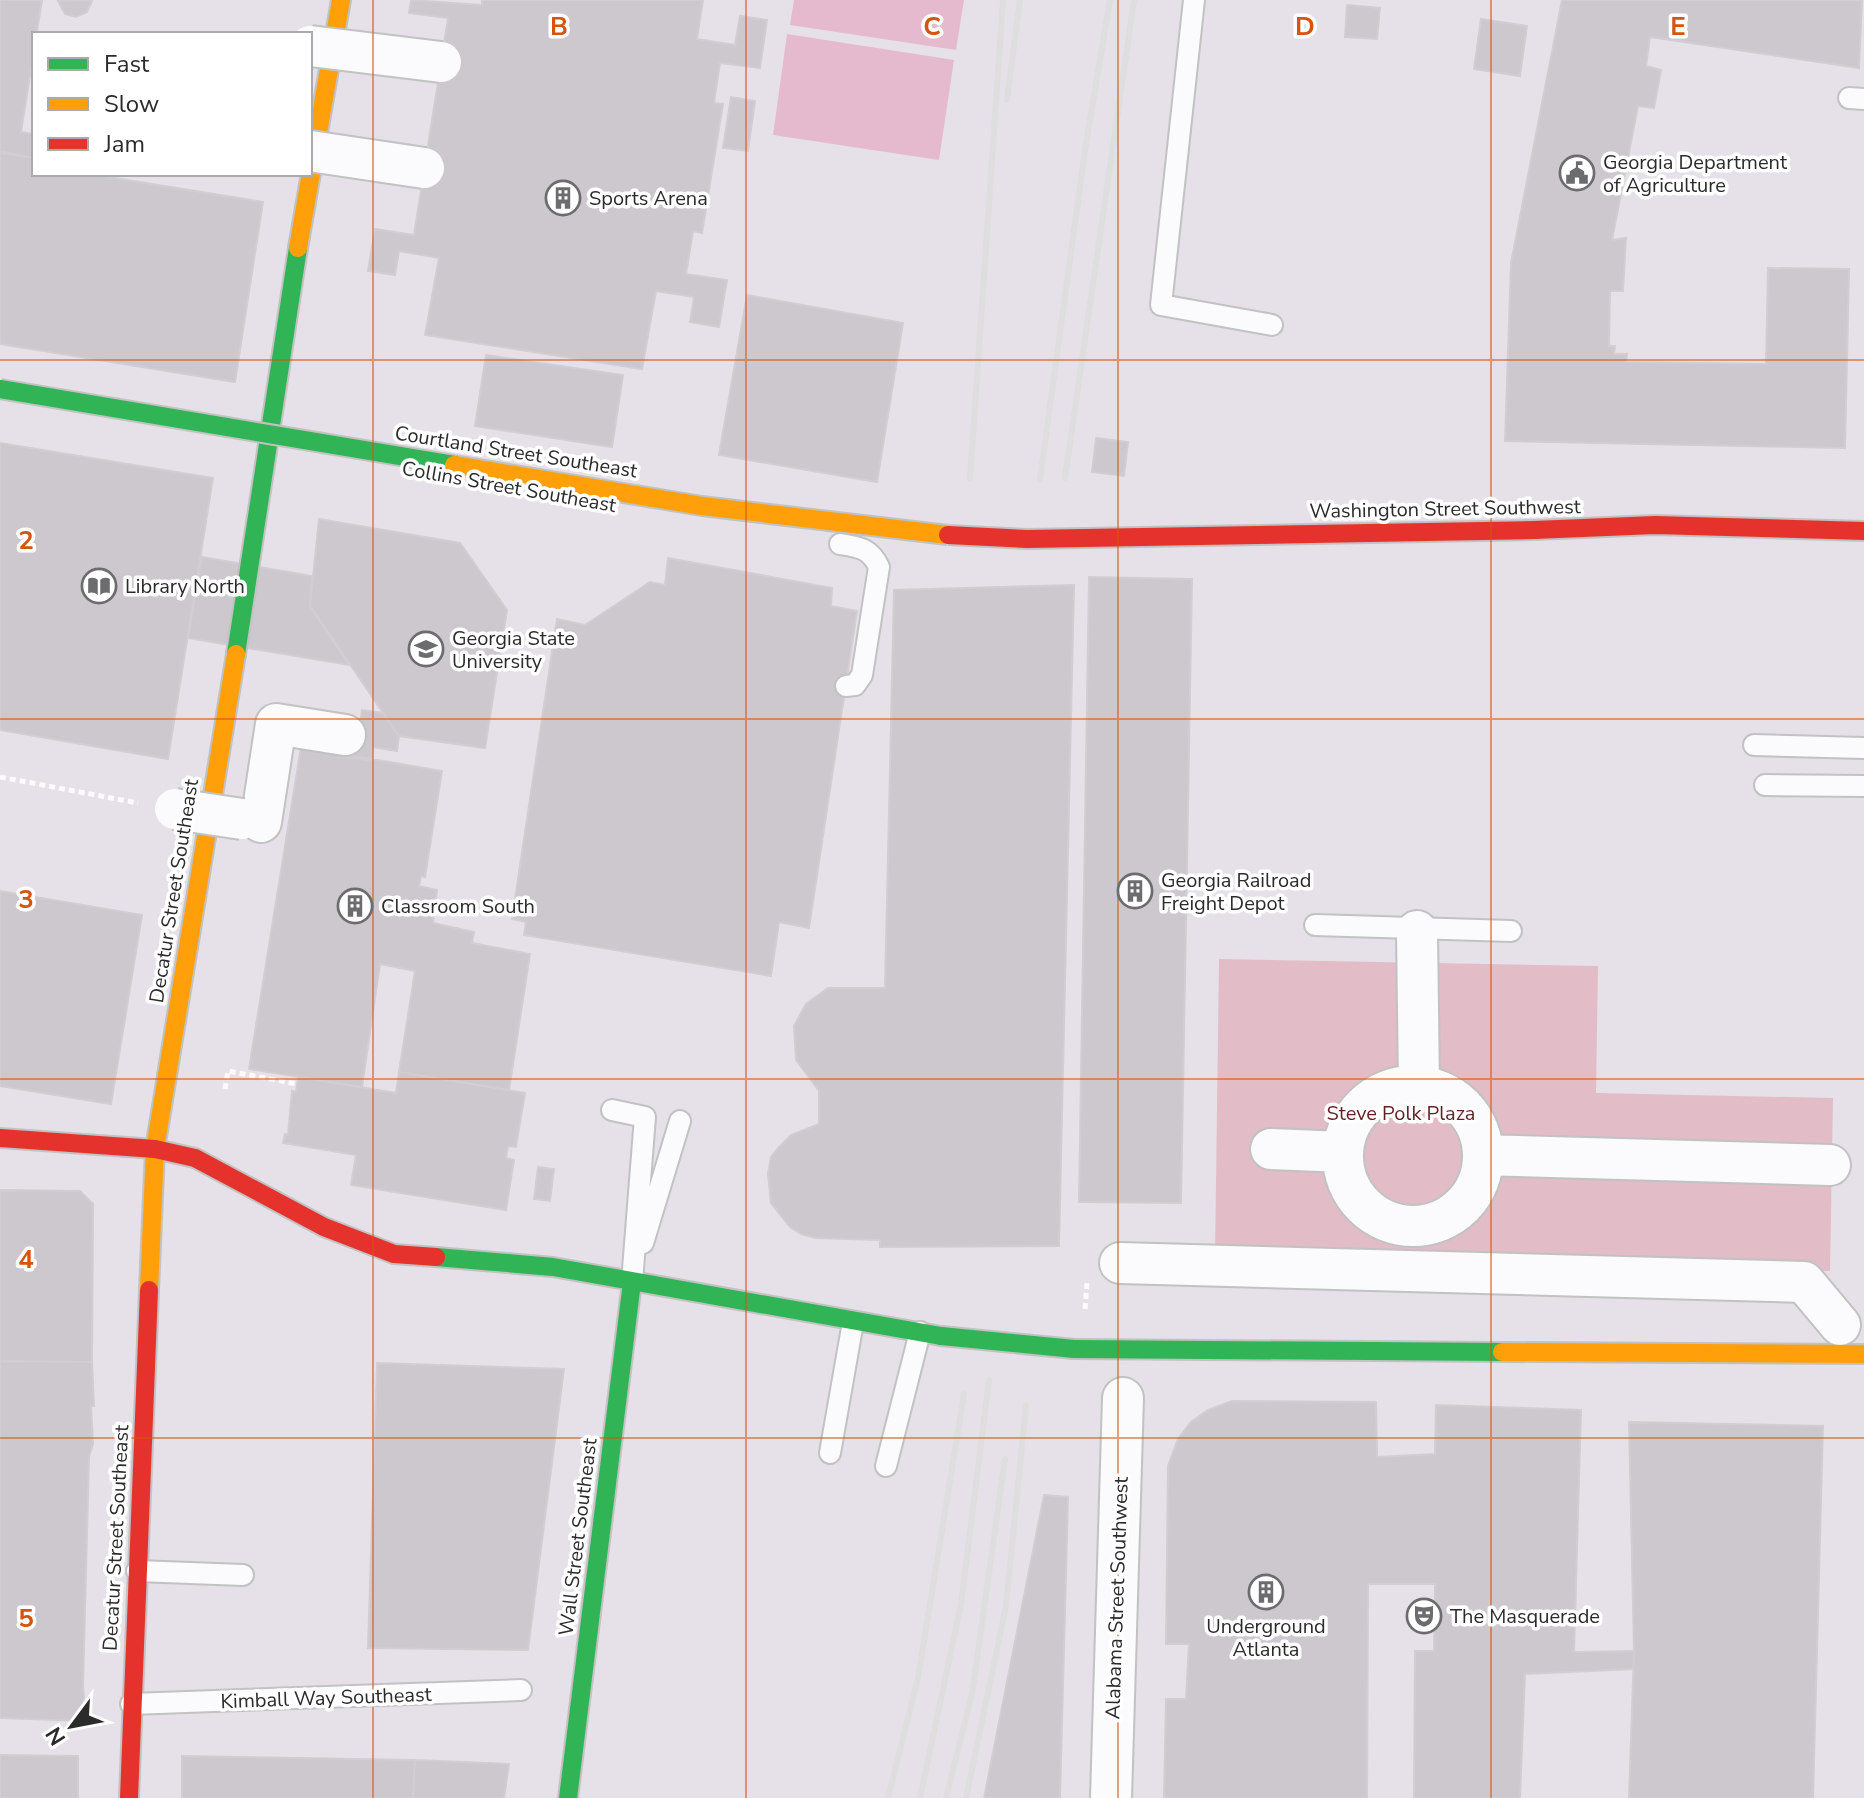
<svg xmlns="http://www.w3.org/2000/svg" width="1864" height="1798" viewBox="0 0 1864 1798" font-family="'Nunito Sans',sans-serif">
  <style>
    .green { fill: #e2bcc6 }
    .pitch { fill: #e5bacf }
    .building { fill: #ccc8cd; stroke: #d1cdd3; stroke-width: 2 }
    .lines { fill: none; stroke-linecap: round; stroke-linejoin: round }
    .lane-casing { stroke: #c1c2c2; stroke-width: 24 }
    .street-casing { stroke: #c1c2c2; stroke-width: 44 }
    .fast-casing { stroke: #c1c2c2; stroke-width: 22 }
    .slow-casing { stroke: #c1c2c2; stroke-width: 22 }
    .jam-casing { stroke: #c1c2c2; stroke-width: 22 }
    .path { stroke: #fbfafc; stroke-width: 5; stroke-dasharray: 6 4; stroke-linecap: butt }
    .lane { stroke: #fbfafc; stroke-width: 20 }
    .street { stroke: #fbfafc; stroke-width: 40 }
    .fast { stroke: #30b455; stroke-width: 18 }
    .slow { stroke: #ff9f0a; stroke-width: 18 }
    .jam { stroke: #e5322d; stroke-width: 18 }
    .rail { stroke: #dedede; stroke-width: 6 }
    .street-bridge-casing { stroke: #c1c2c2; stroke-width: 44; stroke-linecap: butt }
    .fast-bridge-casing { stroke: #c1c2c2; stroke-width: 22; stroke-linecap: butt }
    .slow-bridge-casing { stroke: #c1c2c2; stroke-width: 22; stroke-linecap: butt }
    .jam-bridge-casing { stroke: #c1c2c2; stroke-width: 22; stroke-linecap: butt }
    .street-bridge { stroke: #fbfafc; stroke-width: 40 }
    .fast-bridge { stroke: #30b455; stroke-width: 18 }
    .slow-bridge { stroke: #ff9f0a; stroke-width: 18 }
    .jam-bridge { stroke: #e5322d; stroke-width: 18 }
    .grid { fill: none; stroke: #d5540f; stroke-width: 2; stroke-opacity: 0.55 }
    .labels { text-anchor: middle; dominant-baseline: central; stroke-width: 7; stroke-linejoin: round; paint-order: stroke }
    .poi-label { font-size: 20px; fill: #2b2b2b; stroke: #fff; text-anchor: start }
    .street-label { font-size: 20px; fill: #2b2b2b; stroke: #fff }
    .park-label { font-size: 20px; fill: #631f24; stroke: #fff }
    .grid-label { font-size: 26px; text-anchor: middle; font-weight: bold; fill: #d5540f; stroke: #fff; stroke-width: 7; stroke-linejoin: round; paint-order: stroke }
  </style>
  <rect width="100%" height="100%" fill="#e6e1e8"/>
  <!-- green -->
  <path class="green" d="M1219 959 1598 966 1596 1093 1833 1098 1830 1271 1215 1259Z"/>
  <!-- pitch -->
  <path class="pitch" d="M794 0H964L956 50 790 25Z
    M787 34 954 60 939 160 773 135Z"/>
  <!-- building -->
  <path class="building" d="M0 0H42L21 132 34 134V158L0 151Z
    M411 0 482 5V0H703L697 39 735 45 740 16 767 20 760 68 720 63 714 103 723 104 702 233 693 231 686 274 727 280 719 327 690 322 694 297 656 291 642 369 425 335 439 258 399 251 395 275 368 271 375 229 414 235 448 18 409 13Z
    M1562 0H1862L1859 68 1650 37 1646 66 1661 70 1654 108 1638 106 1612 240 1626 238 1623 291H1610L1609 346H1615L1614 354H1627L1626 362 1766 364 1768 268 1849 269 1845 448 1505 441 1511 263Z
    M58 1 92 0V1L87 12 76 17 65 14Z
    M1347 5 1380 8 1377 39 1345 37Z
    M1481 19 1527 26 1520 76 1474 69Z
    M731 97 755 101 748 151 723 148Z
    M0 153 34 158V174H90L263 202 235 382 0 344Z
    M747 295 903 323 877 482 719 455Z
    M486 355 623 375 612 447 475 426Z
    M1096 438 1128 442 1124 476 1092 472Z
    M0 443 213 478 168 759 0 730Z
    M319 519 460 543 507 610 485 748 399 736 310 606Z
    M202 557 312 576 310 606 349 665 188 638Z
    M668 558 832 588 831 606 857 611 809 928 779 922 771 976 524 935 526 922 512 919 557 619 585 625 650 582 665 585Z
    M1089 577 1192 579 1181 1203 1079 1202Z
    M1074 585 1059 1246 880 1247V1240L816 1238 801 1234 790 1227 771 1203 768 1174 771 1157 779 1147 791 1135 819 1124V1091L796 1060 794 1026 806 1004 828 988H885L894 590Z
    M362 710 383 713 399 736 397 751 373 747 372 761 337 756 340 740 360 725Z
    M301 747 442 771 425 877 421 876 419 886 437 890 433 923 474 932 472 943 530 954 509 1090 399 1072 415 971 380 964 362 1087 249 1069Z
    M0 891 142 915 111 1104 0 1086Z
    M399 1072 525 1093 516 1147 508 1146 506 1158 514 1160 506 1210 351 1185 356 1155 283 1143 285 1134 288 1135 292 1091 296 1092 298 1077 396 1093Z
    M538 1167 554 1169 550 1201 534 1199Z
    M0 1190 80 1191 93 1204 92 1362 0 1361Z
    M0 1361 92 1362 94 1406H91L93 1444 89 1457 83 1686 86 1721 0 1718Z
    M377 1363 564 1369 528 1650 368 1648Z
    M1232 1401 1376 1402 1377 1457 1435 1454 1436 1405 1581 1410 1574 1652 1634 1651 1633 1669 1525 1674 1520 1798H1414L1415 1651H1434L1435 1584H1368L1367 1798H1164L1166 1699H1186L1189 1644H1166L1168 1466 1178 1439 1191 1422 1208 1410Z
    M1629 1422 1823 1426 1813 1798H1629L1634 1651Z
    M1044 1495 1068 1497 1060 1798H984Z
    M0 1755 78 1756V1798H0Z
    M182 1756 415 1760 413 1798H182Z
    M415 1760 509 1764 504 1798H413Z"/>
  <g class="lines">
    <!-- lane casing -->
    <g class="lane-casing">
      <path id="lane" d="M1194 0 1161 305 1272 325
        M1849 98 1864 99
        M840 544C859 547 870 548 879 567L862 675 855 685 846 686
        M1754 745 1864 748
        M1765 785 1864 786
        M1315 925 1511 931
        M612 1110 645 1117 632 1282
        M643 1243 680 1121
        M830 1453 853 1322
        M886 1466 920 1332
        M137 1571 243 1575
        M131 1704 521 1690"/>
    </g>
    <!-- street casing -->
    <g class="street-casing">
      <path id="street" d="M261 822 276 724 345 735
        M1417 931 1419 1086
        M1343 1156a70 70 0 1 1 140 0a70 70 0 1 1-140 0Z
        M1271 1149 1343 1152
        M1483 1155 1830 1165
        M1120 1263 1804 1282 1840 1325
        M1111 1798 1123 1398"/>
    </g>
    <!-- fast casing -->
    <g class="fast-casing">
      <path id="fast" d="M236 654 298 248
        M436 1257 553 1267 941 1336
        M1074 1349 1502 1352
        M568 1798 632 1282"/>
    </g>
    <!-- slow casing -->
    <g class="slow-casing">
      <path id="slow" d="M298 248 341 0
        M149 1290 155 1149 236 654
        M1502 1352 1864 1354"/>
    </g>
    <!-- jam casing -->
    <g class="jam-casing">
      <path id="jam" d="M1534 530 1655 525 1864 531
        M0 1138 155 1149 195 1158 324 1227 394 1254 436 1257
        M129 1798 149 1290"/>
    </g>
    <!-- path -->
    <path class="path" d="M0 777 138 803
      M225 1089 228 1071 297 1084
      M1085 1309 1087 1282"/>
    <!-- lane -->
    <use href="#lane" class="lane"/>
    <!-- street -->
    <use href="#street" class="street"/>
    <!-- fast -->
    <use href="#fast" class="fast"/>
    <!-- slow -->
    <use href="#slow" class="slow"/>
    <!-- jam -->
    <use href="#jam" class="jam"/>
    <!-- rail -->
    <path class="rail" d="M1007 100 1020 0
      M1065 478 1134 0
      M970 479 1003 0
      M1040 479 1085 150 1110 0
      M888 1798 918 1678 964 1394
      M920 1798 961 1604 989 1380
      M946 1798 972 1694 1005 1459
      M966 1798 1006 1606 1026 1405"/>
    <!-- street-bridge casing -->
    <g class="street-bridge-casing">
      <path id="street-bridge" d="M310 46 441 62
        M310 151 424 168
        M175 809 242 819"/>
    </g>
    <!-- fast-bridge casing -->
    <g class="fast-bridge-casing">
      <path id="fast-bridge" d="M0 389 454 465
        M941 1336 1074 1349"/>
    </g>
    <!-- slow-bridge casing -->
    <g class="slow-bridge-casing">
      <path id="slow-bridge" d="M454 465 702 506 948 535"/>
    </g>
    <!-- jam-bridge casing -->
    <g class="jam-bridge-casing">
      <path id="jam-bridge" d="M948 535 1027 539 1534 530"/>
    </g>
    <!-- street-bridge -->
    <use href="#street-bridge" class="street-bridge"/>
    <!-- fast-bridge -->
    <use href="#fast-bridge" class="fast-bridge"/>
    <!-- slow-bridge -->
    <use href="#slow-bridge" class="slow-bridge"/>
    <!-- jam-bridge -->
    <use href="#jam-bridge" class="jam-bridge"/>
  </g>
  <!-- grid -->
  <path class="grid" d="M373 0V1798M746 0V1798M1118 0V1798M1491 0V1798M0 360H1864M0 719H1864M0 1079H1864M0 1438H1864"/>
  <!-- icons -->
  <defs>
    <g id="civic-ring" transform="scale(1.8)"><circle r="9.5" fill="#fff" stroke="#6c6b6d" stroke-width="1.5"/><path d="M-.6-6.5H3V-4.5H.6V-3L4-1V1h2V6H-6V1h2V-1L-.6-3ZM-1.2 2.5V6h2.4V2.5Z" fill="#6c6b6d"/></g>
    <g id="building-ring" transform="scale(1.8)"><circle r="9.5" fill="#fff" stroke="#6c6b6d" stroke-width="1.5"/><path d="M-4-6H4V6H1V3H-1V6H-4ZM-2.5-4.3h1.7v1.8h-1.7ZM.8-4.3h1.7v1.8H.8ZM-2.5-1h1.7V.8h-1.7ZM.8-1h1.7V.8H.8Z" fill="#6c6b6d"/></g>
    <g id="library-ring" transform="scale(1.8)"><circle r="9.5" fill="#fff" stroke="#6c6b6d" stroke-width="1.5"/><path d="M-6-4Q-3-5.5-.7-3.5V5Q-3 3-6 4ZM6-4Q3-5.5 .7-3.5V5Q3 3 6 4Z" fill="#6c6b6d"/></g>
    <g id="university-ring" transform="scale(1.8)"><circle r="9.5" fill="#fff" stroke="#6c6b6d" stroke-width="1.5"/><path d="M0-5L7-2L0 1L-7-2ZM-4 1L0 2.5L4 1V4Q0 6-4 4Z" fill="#6c6b6d"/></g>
    <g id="theatre-ring" transform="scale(1.8)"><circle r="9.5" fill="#fff" stroke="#6c6b6d" stroke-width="1.5"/><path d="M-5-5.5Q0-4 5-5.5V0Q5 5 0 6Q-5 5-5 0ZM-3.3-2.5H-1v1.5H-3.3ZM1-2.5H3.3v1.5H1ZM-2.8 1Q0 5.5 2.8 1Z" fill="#6c6b6d"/></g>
  </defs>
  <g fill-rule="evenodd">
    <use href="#civic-ring" x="1577" y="173"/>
    <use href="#building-ring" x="563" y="198"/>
    <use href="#library-ring" x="99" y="586"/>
    <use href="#university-ring" x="426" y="649"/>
    <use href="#building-ring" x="1135" y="891"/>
    <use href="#building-ring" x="355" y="906"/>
    <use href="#building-ring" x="1266" y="1592"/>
    <use href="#theatre-ring" x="1424" y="1616"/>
  </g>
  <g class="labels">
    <!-- poi labels -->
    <g class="poi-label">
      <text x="1603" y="162">Georgia Department<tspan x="1603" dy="23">of Agriculture</tspan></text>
      <text x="589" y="198">Sports Arena</text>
      <text x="125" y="586">Library North</text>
      <text x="452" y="638">Georgia State<tspan x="452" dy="23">University</tspan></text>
      <text x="1161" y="880">Georgia Railroad<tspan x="1161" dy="23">Freight Depot</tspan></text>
      <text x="381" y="906">Classroom South</text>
      <text x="1450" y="1616">The Masquerade</text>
      <text x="1266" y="1626" text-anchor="middle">Underground<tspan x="1266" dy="23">Atlanta</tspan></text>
    </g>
    <!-- street labels -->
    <g class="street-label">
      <text transform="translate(516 452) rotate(9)">Courtland Street Southeast</text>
      <text transform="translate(509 487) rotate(10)">Collins Street Southeast</text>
      <text transform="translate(1445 509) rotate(-1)">Washington Street Southwest</text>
      <text transform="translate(174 891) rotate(-81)">Decatur Street Southeast</text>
      <text transform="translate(578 1537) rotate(-83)">Wall Street Southeast</text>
      <text transform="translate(116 1538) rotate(-87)">Decatur Street Southeast</text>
      <text transform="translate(1117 1598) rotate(-88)">Alabama Street Southwest</text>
      <text transform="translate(326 1698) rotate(-2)">Kimball Way Southeast</text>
    </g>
    <!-- park labels -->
    <g class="park-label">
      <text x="1401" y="1113">Steve Polk Plaza</text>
    </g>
  </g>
  <g class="grid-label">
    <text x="559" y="35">B</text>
    <text x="932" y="35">C</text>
    <text x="1305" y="35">D</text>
    <text x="1678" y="35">E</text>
    <text x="26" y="549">2</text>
    <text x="26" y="908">3</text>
    <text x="26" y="1268">4</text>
    <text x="26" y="1627">5</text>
  </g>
  <!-- legend -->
  <rect x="32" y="32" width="280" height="144" fill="#ffffff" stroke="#aaaaaa" stroke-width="2"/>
  <rect x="48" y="58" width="40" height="12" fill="#30b455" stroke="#aaaaaa" stroke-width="2"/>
  <text x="104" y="72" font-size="24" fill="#2b2b2b">Fast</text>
  <rect x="48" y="98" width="40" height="12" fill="#ff9f0a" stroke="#aaaaaa" stroke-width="2"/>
  <text x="104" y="112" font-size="24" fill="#2b2b2b">Slow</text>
  <rect x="48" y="138" width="40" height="12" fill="#e5322d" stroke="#aaaaaa" stroke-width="2"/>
  <text x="104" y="152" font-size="24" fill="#2b2b2b">Jam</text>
  <!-- north arrow -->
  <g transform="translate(72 1726) rotate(238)" stroke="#ffffff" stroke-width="6" paint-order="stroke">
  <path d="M0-6L14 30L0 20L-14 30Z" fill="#2b2b2b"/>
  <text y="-12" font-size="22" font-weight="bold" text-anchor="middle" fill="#2b2b2b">N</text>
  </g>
</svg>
